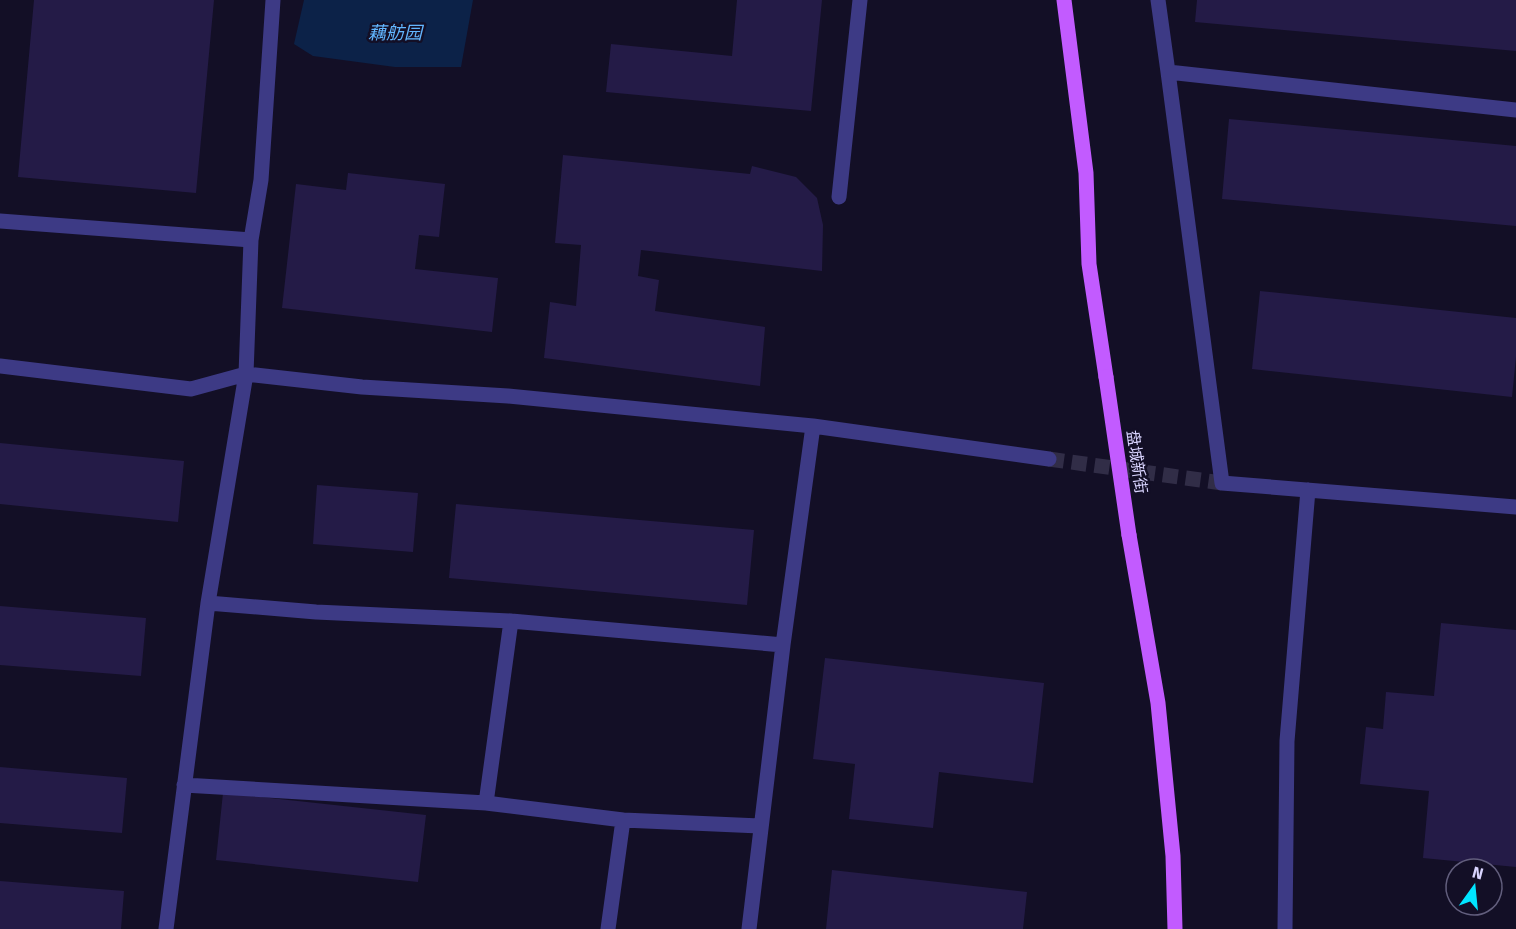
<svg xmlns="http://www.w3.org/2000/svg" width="1516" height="929" viewBox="0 0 1516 929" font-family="'Fira Sans','Noto Sans SC',sans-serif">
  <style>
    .water { fill: #0c2248 }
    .building { fill: #241b47 }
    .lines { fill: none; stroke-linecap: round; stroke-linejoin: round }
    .minor-tunnel { stroke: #312d47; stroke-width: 15; stroke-dasharray: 15 8; stroke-linecap: butt }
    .minor { stroke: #3d3a85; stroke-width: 15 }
    .major { stroke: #c25bff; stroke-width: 15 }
    .major-bridge { stroke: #c25bff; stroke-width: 15 }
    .labels { text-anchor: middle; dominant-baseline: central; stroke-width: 5; stroke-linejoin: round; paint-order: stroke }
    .street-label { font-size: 16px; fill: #d9d4ff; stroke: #130f26 }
    .water-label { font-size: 18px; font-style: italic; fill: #62b6ff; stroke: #130f26 }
  </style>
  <rect width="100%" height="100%" fill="#130f26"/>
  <!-- water -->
  <path class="water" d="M304 0H473L461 67H395L313 56 294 44Z"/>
  <!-- building -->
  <path class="building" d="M34 0H214L196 193 18 177Z
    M737 0H822L811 111 606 92 611 44 732 56Z
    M1197 0H1516V51L1195 22Z
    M1229 119 1516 146V226L1222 199Z
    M563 155 750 174 752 166 796 177 817 198 823 225 822 271 641 250 638 276 659 280 655 311 765 327 760 386 544 358 550 302 576 306 581 245 555 243Z
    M348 173 445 184 439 237 419 235 415 269 498 278 492 332 282 308 296 184 346 190Z
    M1260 291 1516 318V357L1512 397 1252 369Z
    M0 443 184 461 178 522 0 504Z
    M317 485 418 493 413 552 313 544Z
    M456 504 754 530 747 605 449 578Z
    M0 606 146 618 141 676 0 665Z
    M1441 623 1516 630V867L1423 858 1429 791 1360 784 1366 727 1383 729 1386 692 1434 696Z
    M825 658 1044 683 1033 783 939 772 933 828 849 819 855 764 813 759Z
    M0 767 127 778 122 833 0 823Z
    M223 793 426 815 418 882 216 860Z
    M832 870 1027 892 1023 929H826Z
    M0 881 124 891 121 929H0Z"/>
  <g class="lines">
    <!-- minor-tunnel -->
    <path class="minor-tunnel" d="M1049 459 1222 483"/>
    <!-- minor -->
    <path class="minor" d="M1158 0 1168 72
      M1516 110 1168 72 1222 483 1516 507
      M839 197 860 0
      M0 221 251 240
      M0 366 191 389 246 374 362 387 508 396 813 426 1049 459
      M208 603 246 374 251 240 261 180 273 0
      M184 785 486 803 623 820 760 826
      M486 803 511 621
      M166 929 208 603 316 612 511 621 783 645 813 426
      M608 929 623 820
      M749 929 783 645
      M1285 929 1287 741 1308 490"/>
    <!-- major -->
    <path class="major" d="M1064 0 1086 173 1089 264 1106 377
      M1129 535 1158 703 1173 856 1175 929"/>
    <!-- major-bridge -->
    <path class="major-bridge" d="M1106 377 1129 535"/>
  </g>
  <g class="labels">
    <!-- street labels -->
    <g class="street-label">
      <text transform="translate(1137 462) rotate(82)">盘城新街</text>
    </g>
    <!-- water labels -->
    <g class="water-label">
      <text x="395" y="33">藕舫园</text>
    </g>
  </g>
  <!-- north arrow -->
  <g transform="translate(1474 887) rotate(15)"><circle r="28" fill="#130f26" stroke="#625e7d" stroke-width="1.5"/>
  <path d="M0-4.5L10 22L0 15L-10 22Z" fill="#00e5ff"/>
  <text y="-9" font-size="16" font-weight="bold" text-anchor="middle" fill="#d9d4ff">N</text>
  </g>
</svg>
